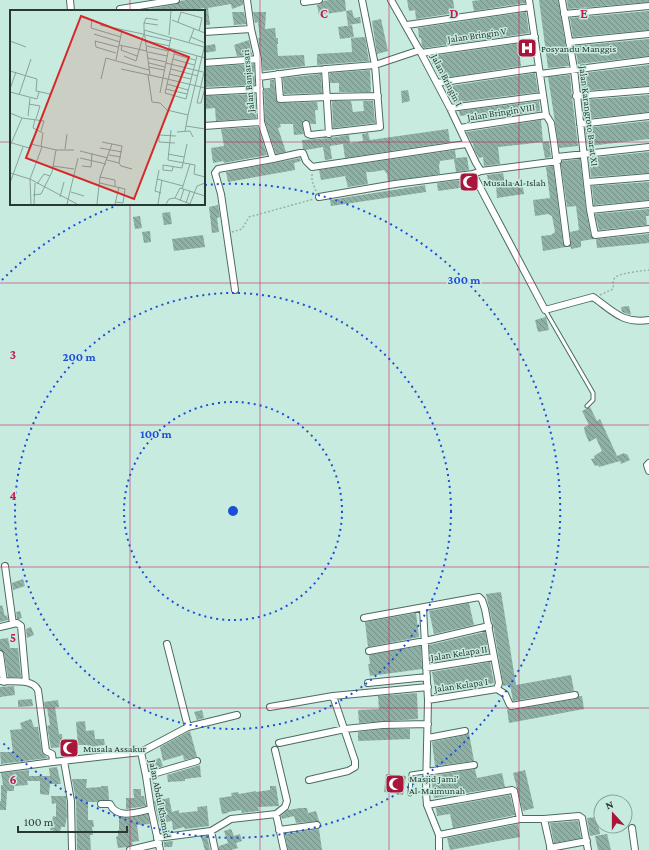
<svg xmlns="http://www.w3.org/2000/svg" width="649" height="850" viewBox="0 0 649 850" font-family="'Crimson Pro',serif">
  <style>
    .building { fill: url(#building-back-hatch) }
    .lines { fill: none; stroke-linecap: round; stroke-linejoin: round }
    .service-casing { stroke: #4c6c62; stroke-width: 5 }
    .minor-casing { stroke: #4c6c62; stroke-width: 8 }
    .path { stroke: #96b3a9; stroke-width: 1.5; stroke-dasharray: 2 2; stroke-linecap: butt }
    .service { stroke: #fff; stroke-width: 3 }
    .minor { stroke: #fff; stroke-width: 6 }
    .grid { fill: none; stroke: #c2185b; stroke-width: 1; stroke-opacity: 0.55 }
    .ring { fill: none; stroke: #1d4ed8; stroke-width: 2; stroke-dasharray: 2 4 }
    .labels { text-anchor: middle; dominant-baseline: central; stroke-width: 3; stroke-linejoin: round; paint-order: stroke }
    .street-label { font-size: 10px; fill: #2a3834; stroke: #c8ebdf }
    .poi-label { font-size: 10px; fill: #2a3834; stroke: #c8ebdf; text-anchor: start }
    .inset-road { fill: none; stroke: #89a39b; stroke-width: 1 }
    .view { fill: #d62828; fill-opacity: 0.15; stroke: #d62828; stroke-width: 2 }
    .inset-edge { fill: none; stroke: #2a3834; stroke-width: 2 }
    .grid-label { font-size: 13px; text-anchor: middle; font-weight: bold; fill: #c2185b; stroke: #c8ebdf; stroke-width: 3; stroke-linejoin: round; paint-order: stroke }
    .centre { fill: #1d4ed8; stroke: #c8ebdf; stroke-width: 2 }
    .ring-label { font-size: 12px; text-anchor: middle; font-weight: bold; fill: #1d4ed8; stroke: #c8ebdf; stroke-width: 3; stroke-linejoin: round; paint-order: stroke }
  </style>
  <defs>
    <pattern id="building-back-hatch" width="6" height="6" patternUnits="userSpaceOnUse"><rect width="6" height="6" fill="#8eb0a5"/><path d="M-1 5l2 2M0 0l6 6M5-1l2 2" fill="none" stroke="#749087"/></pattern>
  </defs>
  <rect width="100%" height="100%" fill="#c8ebdf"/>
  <!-- building -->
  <path class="building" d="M186 0H243V5L232 9 231 4 208 8 210 25H204V8L187 11H138L177 4 180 1Z
    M329 0H345L346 11 352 10 354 18 360 17 361 23 348 25 346 11 319 15 317 5 321 4 323 1Z
    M407 0H453L455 13 416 19 415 10 409 11Z
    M480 0H525V3L474 11 472 1Z
    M539 0H558L569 66 548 68Z
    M567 0H649V2L568 9Z
    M649 11V30L573 37 570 18Z
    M232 12H244L246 24 234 25Z
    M253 12H266L265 29 275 28 276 38H278V44H277L278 56 304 55 305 66 263 71 262 58 258 38H260L258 22 255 23Z
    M526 12 529 33 424 48 422 46 421 38H419L418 28Z
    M381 19 388 51 377 54 372 21Z
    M352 25 354 37 340 39 338 27Z
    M365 37 369 61 317 65V54L352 52 351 38Z
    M649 39V56L578 64 575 46Z
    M249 40 252 55 237 56 234 45Z
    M529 42 530 49 519 50 521 66 450 77 449 75 439 76 437 63 432 64V56Z
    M215 44 216 51 204 53V46Z
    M254 64 255 85 204 87V67Z
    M649 65V86L581 91 580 81 584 78V73Z
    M370 70 371 92H339V83H330V73Z
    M535 73 538 92 453 103 451 86Z
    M321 74 322 93 284 94 283 78Z
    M570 75 572 97 578 146 559 148 548 77Z
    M270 80H274L276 99 278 103 317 102 318 110H315L316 124H311L308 120H303L302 124 304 134 294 135 293 124H280L281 127 278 128 286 152 276 154 265 121 264 88H270Z
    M408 90 410 101 402 103 401 91Z
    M255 94 256 118 216 121 215 108 204 109V96Z
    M649 95V112L584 119 582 100Z
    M332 101H351L353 112 364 111 363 101H373L375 123 333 128Z
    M539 101 540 111 475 121 474 114 460 116 459 111Z
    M541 120 543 142 498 147 500 164 484 166 483 157 479 158 474 149 473 143H472L466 132Z
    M649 121V139L589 146V144H587L585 128Z
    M258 127 267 155 224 163 223 161 213 163 211 148 224 146 221 129Z
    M448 129 450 142 345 158 343 144 330 146 332 159 325 160 323 147 306 150 303 149 302 140 330 138 349 135 350 143 363 141 362 134 368 133 370 140Z
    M549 141 551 157 545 158 542 142Z
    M455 150 456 158 467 157 469 170 456 172 454 159 440 161 439 166 440 174 388 181 387 174 384 170 372 172H366L368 184 348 187 345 176 321 180 319 170Z
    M649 152V173L591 177 589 158Z
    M300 158 301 161 294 163 295 170 228 182 226 172Z
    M580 159 586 211 591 236 594 239 581 241V247L571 249V247H569L571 243 570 232 579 230 576 206 567 207 561 164 562 161Z
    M553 166 563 244 566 247 543 251 541 236 551 235 555 232 552 216 548 214 535 216 533 200 550 198 546 167Z
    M503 173 505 184 522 182 524 194 497 198 496 185 489 186 487 175Z
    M470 179 474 186 438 191 437 183Z
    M649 182V200L594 205 592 186Z
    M425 185 426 192 331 206 330 200Z
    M218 205 220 217 217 218 219 232 212 233 209 207Z
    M649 209V216H646L647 225 599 230 595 214Z
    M170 212 172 224 164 225 162 213Z
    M140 216 142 228 135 229 133 217Z
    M150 231 151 242 144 243 142 232Z
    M649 234V243L597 248 596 239Z
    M203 235 205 247 174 251 172 239Z
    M629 306 631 315 622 312 621 307Z
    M546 317 549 330 538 332 535 320Z
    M590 407 597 421 600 419 617 456 624 453 625 454H627L630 460 621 464 620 461 599 467 598 465 595 466 591 459 595 458 594 456 602 451 596 438 589 442 585 433 584 427 589 425 582 411Z
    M23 579 25 586 13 590 12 583Z
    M501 592 516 685 571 675 574 691 513 701 510 685 503 686V682L493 625 486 594Z
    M469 603 474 625 434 634 429 611Z
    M2 605 5 616 7 615 8 620 0 622V606Z
    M20 611 22 618 19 619H17L16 612Z
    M416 613 419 637 368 647 365 622Z
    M31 627 34 635 27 638 26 629Z
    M485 632 489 653 430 663 429 645Z
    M8 638 10 648H18L21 677H8L4 653 0 650V639Z
    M421 646 422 669 370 676 368 664H370L369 655Z
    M490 662 494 683 436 693 432 672Z
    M14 686 15 695 0 697V687Z
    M417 693 418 719 359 723 358 710 379 709 378 696Z
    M579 696H582L584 709 509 723 507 709 512 710 576 699Z
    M32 699 33 706 18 707V700Z
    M58 700 59 707H55L59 734H62L63 747 51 748 47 726 50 725 47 708 45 709 44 702Z
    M202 710 204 718 197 720 194 712Z
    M31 719 34 727H38L42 752 48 758 1 764 0 752H13L10 730 22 729 20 723Z
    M85 721 86 731 94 730 95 739H104L105 745 95 746 96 749H89L88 745H78L76 722Z
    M383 729H410V739L358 741V732Z
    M190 731 197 757 184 760 183 755 163 761 160 747Z
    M469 733 474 761 435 766 432 742 466 735Z
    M73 742 74 754H65V743Z
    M160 758 163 766 152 770 149 761Z
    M200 765 201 777 185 779V781L168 782 167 775Z
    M57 767 61 784H50L49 795 40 794V781H27L28 785 14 786V791H7L6 810H0V801H1V785H3L1 773 29 770V776H50L49 768Z
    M475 769 477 778 502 773 505 787 434 798 431 776Z
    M525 770 534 808 523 811 513 773Z
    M386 774 406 776 403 795 384 792Z
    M72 779H87L86 788 101 787V786H108L109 800H101L97 802H88V820H93L94 827H92L93 835H90L91 850H77L76 801Z
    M270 786H276L279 806 258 807 259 811 242 813 241 810 228 812V813L222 814 219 798 232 796 231 793 238 792 239 794 256 791V792L270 790Z
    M133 789H141V796H144L146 806 126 809V798H134Z
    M510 795 515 815 453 828 450 814 437 816 436 808Z
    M51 796H66L67 816 65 827H61L60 832 50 830 53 816 56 817V803L52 804Z
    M169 798 172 812 179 810V813L198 811 197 807 207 806 209 826 185 829 184 827 173 830 172 821 159 823 154 801Z
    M300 808H307L308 813 316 811 319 821 296 823 294 816 282 819 281 816 288 810Z
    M148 814 150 824 137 825 139 841 132 842 133 845 127 847 118 848 116 837 118 836V830H119V817L129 818Z
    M597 817 600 834 590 836 587 818Z
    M578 821 581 838 554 843 550 823Z
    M518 824 520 837 450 850 447 838Z
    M231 829 234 836 240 834 242 841 236 843 238 848 231 850H219V846L228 843 224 831Z
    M319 829 322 850H288L285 834Z
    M607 834 611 850H598L595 836Z
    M207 836 210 850H205L201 837Z
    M173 841 172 847H164V842Z"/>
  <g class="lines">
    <!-- service casing -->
    <g class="service-casing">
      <path id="service" d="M545 310 593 393V400L587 406
        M410 794 411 774 425 772"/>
    </g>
    <!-- minor casing -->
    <g class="minor-casing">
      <path id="minor" d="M70 0 71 11
        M247 0 251 29 258 59 261 122 273 159
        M391 0 421 53 450 108 476 163 481 171
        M529 0 546 115 551 123 554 142 567 243
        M562 0 574 69 590 210 595 235 649 229
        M304 2 319 0
        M120 9 176 0
        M564 14 649 6
        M407 25 530 7
        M204 32 251 29
        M569 42 649 34
        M421 53 535 37
        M204 63 258 59
        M325 69 329 134
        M278 74 280 99 327 97 378 96
        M540 74 649 60
        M259 77 303 71 375 65 420 50
        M437 83 539 68
        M204 92 260 89
        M576 96 649 90
        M450 108 542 96
        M306 124 308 134 311 135 380 127 375 65 362 0
        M580 124 649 116
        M204 126 261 122
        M460 128 546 115
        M557 157 649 147
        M473 174 545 310 593 297C613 311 622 324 649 320
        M588 182 649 177
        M319 197 395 184 473 174 481 171 558 161
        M590 210 649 204
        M235 290 221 194 215 173 218 169 273 159 300 153H303L306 161 312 167 466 144
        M649 463 647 465 649 471
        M5 566 13 624
        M423 608 428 700 426 793 427 805 439 835V850
        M364 618 479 597 482 600 485 609 499 683 497 689
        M0 627 17 623 21 626 26 682
        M167 644 188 727
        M369 651 425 641 489 626
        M0 654 4 682
        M426 668 494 657
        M0 681C12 682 32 678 38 690L46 751 52 754 53 762
        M368 683 427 677
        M497 689 505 694 510 705 511 706 575 695
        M428 700 497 689
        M270 707 333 696 428 687
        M428 738 465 731
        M279 743 345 729 383 725 428 724
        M141 752 146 776 151 809 160 850
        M64 761 71 801 72 850
        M0 769 53 762 141 752 188 727 237 715
        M426 772 474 765
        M146 776 197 761
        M309 780 348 771 355 767V761L333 696
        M101 804H110C117 820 138 812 151 809
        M427 805 512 790 514 791 520 819
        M276 814 284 850
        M544 819 551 850
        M632 828 635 850
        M279 830 317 825
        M211 831 215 850
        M439 835 520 819H544L579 816 582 818 588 850
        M157 838 211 831 231 819 276 814 285 807 287 801 275 750
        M550 848 587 841
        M130 850 159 843"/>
    </g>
    <!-- path -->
    <path class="path" d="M312 174V181L316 191
      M232 232 242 229 249 217 314 199
      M600 295 613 289C614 286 612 282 614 279 616 273 642 271 649 270"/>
    <!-- service -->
    <use href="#service" class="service"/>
    <!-- minor -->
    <use href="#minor" class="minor"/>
  </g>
  <!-- grid -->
  <path class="grid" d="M130 0V11M260 0V850M389 0V850M519 0V850M0 142H11M204 142H649M130 204V850M0 283H649M0 425H649M0 567H649M0 708H649"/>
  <!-- distance rings -->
  <g class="ring">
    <circle cx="233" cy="511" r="109"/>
    <circle cx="233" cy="511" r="218"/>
    <path d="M2 280A327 327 0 0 1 118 205M205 185A327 327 0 1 1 2 742"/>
  </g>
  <!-- icons -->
  <defs>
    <g id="hospital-square" transform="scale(1)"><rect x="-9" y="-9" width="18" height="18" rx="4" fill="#ab153b" stroke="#c8ebdf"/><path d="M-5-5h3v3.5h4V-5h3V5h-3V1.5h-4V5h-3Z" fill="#fff"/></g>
    <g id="mosque-square" transform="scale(1)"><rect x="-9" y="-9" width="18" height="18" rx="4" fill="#ab153b" stroke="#c8ebdf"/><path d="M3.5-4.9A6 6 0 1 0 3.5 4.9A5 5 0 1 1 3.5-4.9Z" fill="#fff"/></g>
  </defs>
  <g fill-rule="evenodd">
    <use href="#hospital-square" x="527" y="48"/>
    <use href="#mosque-square" x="469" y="182"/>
    <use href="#mosque-square" x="69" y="748"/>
    <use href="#mosque-square" x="395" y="784"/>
  </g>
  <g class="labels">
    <!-- street labels -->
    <g class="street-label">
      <text transform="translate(477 35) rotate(-8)">Jalan Bringin V</text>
      <text transform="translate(447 80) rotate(63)">Jalan Bringin I</text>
      <text transform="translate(248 81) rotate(-95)">Jalan Banjarsari</text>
      <text transform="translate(501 112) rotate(-9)">Jalan Bringin VIII</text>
      <text transform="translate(589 116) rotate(83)">Jalan Karangroto Barat XI</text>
      <text transform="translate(459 653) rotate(-9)">Jalan Kelapa II</text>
      <text transform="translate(461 685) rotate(-8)">Jalan Kelapa I</text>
      <text transform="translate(160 799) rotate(79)">Jalan Abdul Khamid</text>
    </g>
    <!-- poi labels -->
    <g class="poi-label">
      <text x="541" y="48">Posyandu Manggis</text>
      <text x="483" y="182">Musala Al-Islah</text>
      <text x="83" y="748">Musala Assakur</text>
      <text x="409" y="778">Masjid Jami'<tspan x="409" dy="12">Al-Maimunah</tspan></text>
    </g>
  </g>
  <!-- overview -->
  <g transform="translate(10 10)">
    <rect width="195" height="195" fill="#c8ebdf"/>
    <path class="inset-road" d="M82 9 81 18 111 27M162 10 195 23M168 12 171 2 192 8 189 21M134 13 136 8 148 10M90 15 133 24M134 20V13L148 15M84 24 110 32M135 25 161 31M159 25 161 1M181 27 195 33M0 31 16 37M136 31 160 36M179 32 184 19M109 35 137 41M112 36 111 40 127 46M137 36 158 41M159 38 195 48M165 40 155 83 176 89 187 46M138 42 157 46M106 43 86 37 85 31 108 37M164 44 185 50M114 46 126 51 134 23M138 48 156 52M163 49 184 55M106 50 112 20M139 53 155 57M156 53 193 62M139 57 154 60M111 59 153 68M161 59 188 66M0 61 27 69 26 81 40 84M159 64 181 69M138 65 142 92 150 93 157 100 178 105 195 34M140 65 134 20 194 37M153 68 195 78M91 69 96 48 139 60M157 74 178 80M195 78 191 93H187L195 58M0 79 6 62M156 79 177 84M0 82 27 89 29 82M150 83 161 27M9 85 21 49M19 94 30 96 26 109M0 103 12 108M18 106 20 88M12 108 34 111 31 121M25 109 23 118 33 123 31 136M176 116 195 119M161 120 158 150 185 155 184 164 195 167M175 121 178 105M167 122 180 121 183 127M92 132 112 136 109 153M2 133 19 138 23 128M165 133 149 132V125L166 126M21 134 46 140H64M0 136 12 108M90 138 112 142M55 139 57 124M70 141 98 148M158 144 174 147M99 145 111 147M70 148 96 154M97 150 109 153M109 153 111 156 122 159M43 156 64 159M72 156 81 157 82 143M163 157 162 161 153 160V155L172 158 177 134M149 160 145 181 151 183M0 163 20 169 67 194M90 167 105 170V176M20 169 32 137M20 169 21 194M147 169 173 176M0 173 13 137M90 173 115 179 113 193 106 192M27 174 34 164 40 166M172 179 180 154M61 182 74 186M23 185 31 184 42 162 46 140M50 187 54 172M165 188 180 194M170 191 174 179M176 193 180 181M24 194 25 173M57 194 68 148M87 194 90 167 102 134M105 194 109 177M148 194 152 170M156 194 159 189 165 188 170 178 195 186M180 194 187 176 195 173"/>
    <path class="view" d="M71 6 179 47 124 189 16 148Z"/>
    <rect width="195" height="195" class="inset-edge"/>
  </g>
  <g class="grid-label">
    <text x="324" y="18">C</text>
    <text x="454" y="18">D</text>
    <text x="584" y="18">E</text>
    <text x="13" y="359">3</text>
    <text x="13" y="500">4</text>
    <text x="13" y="642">5</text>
    <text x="13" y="784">6</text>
  </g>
  <circle cx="233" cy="511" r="6" class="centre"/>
  <g class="ring-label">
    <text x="464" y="284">300 m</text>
    <text x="79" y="361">200 m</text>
    <text x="156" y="438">100 m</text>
  </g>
  <!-- north arrow -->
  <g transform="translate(613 814) rotate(339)"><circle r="19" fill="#c8ebdf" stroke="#89a39b"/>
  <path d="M0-3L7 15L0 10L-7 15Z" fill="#ab153b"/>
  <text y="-6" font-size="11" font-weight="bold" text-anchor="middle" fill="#2a3834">N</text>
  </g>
  <!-- scale -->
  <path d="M18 826v6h109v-6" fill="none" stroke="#2a3834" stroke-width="2"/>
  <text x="24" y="826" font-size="12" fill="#2a3834" stroke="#c8ebdf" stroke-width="3" paint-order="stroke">100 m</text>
</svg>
